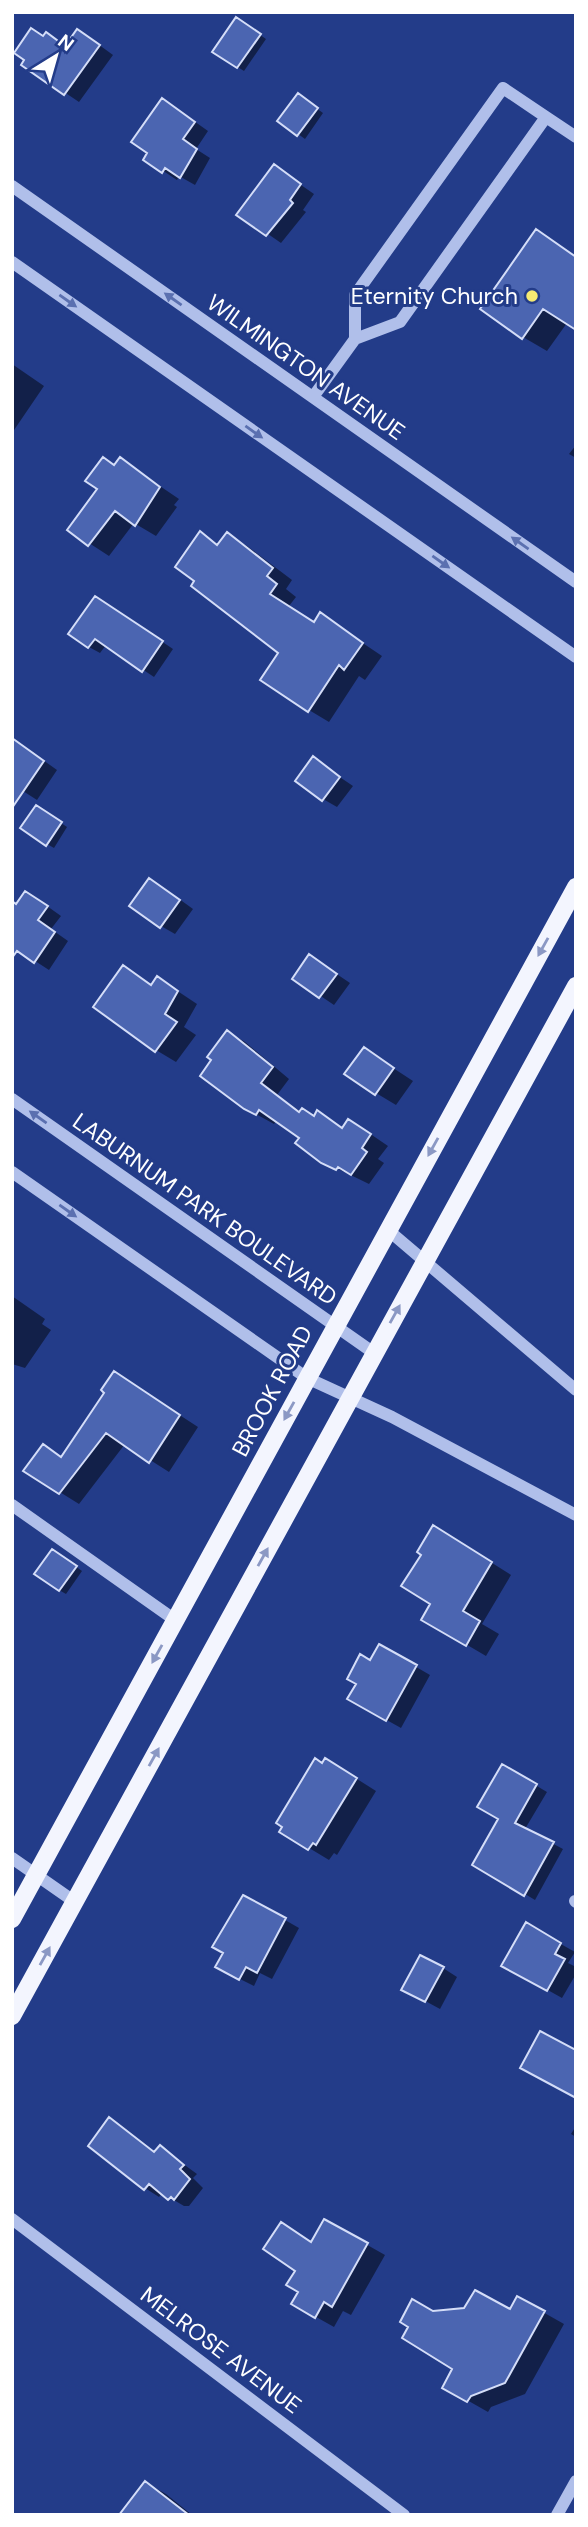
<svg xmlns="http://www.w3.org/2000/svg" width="588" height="2527" viewBox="0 0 588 2527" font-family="'DM Sans',sans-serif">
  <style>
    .shadow { fill: #0007 }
    .building { fill: #4b65b1; stroke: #d4ddf8; stroke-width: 2 }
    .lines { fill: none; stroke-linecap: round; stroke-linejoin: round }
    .minor { stroke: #b0bfea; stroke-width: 12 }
    .major { stroke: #f3f5fe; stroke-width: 18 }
    .oneway { fill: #5b70b0 }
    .oneway2 { fill: #8b98c4 }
    .poi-dot { fill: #f5e972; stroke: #233c89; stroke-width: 2.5 }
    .labels { text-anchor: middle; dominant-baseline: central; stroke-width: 6; stroke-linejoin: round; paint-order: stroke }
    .poi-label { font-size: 23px; fill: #fff; stroke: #233c89; text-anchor: end }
    .street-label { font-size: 23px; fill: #fff; stroke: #233c89 }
  </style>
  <rect width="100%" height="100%" fill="#233c89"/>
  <!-- shadow -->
  <path class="shadow" d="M243 23 266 39 244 71 214 52Z
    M46 34 66 47 91 39 113 55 79 102 24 65Z
    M305 100 323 113 305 139 280 121Z
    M177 109 208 131 196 149 210 158 195 185 179 176 177 180 145 159Z
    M275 167 314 194 303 210 306 212 281 243 239 214Z
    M536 232 576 256V329L567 323 547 351 523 337Z
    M12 364 44 386 12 433Z
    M576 445V458L569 454Z
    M120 459 179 499 174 505 177 507 156 536 134 523 109 556 69 530Z
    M200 534 219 545 227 535 247 546 292 580 286 589 296 597 289 606 315 623 321 615 382 656 365 680 359 676 329 722 309 710 281 653 197 581Z
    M106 604 173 649 154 677 106 645 100 653 89 647Z
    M12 738 57 770 37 800 12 784Z
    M313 759 353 786 337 807 323 799Z
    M43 811 67 827 54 848 47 844Z
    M164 888 193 909 175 934 161 926Z
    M40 901 61 916 51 929 68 941 49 970 12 946 16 906Z
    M310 956 350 983 334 1005 294 978Z
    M124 968 153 986 158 978 197 1004 184 1027 196 1035 176 1062 156 1050Z
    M228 1032 245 1042 289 1079 277 1095 301 1112 315 1117 318 1113 344 1129 366 1131 388 1146 378 1159 384 1163 369 1184 322 1161 301 1138 277 1120 274 1124 245 1108Z
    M364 1049 413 1081 396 1105 376 1093Z
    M12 1296 45 1319 42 1324 51 1330 25 1368 12 1364Z
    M115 1373 198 1427 169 1472 125 1444 79 1504 26 1471 62 1458 107 1392Z
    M454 1539 511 1575 482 1624 499 1634 486 1656 423 1619 432 1604Z
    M60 1555 82 1571 66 1594 59 1590Z
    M380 1646 430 1675 401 1728 349 1699Z
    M503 1766 547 1792 525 1829 563 1849 535 1900 475 1864 500 1818Z
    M346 1772 376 1791 337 1855 334 1853 329 1860 281 1831Z
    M285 1920 299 1928 272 1979 260 1973 254 1986 232 1975Z
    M527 1925 575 1952 568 1963 576 1967V1974L562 1998 503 1965Z
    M443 1968 457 1977 440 2009 418 1997Z
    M109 2120 155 2153 160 2147 197 2174 193 2178 203 2188 189 2206H184L162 2193 159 2197 145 2188Z
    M576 2126V2137L571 2134Z
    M325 2221 385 2255 351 2315 343 2311 334 2327 293 2304 301 2292 297 2270Z
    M518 2298 564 2324 525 2394 491 2407 488 2412 444 2387 454 2369 433 2313 510 2311Z
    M146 2483 166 2494 192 2515H121Z"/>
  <!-- building -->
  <path class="building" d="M236 17 261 34 237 68 212 52Z
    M31 28 43 36 46 32 65 46 77 29 100 45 64 95 21 65 24 60 14 53Z
    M298 93 318 108 297 136 277 121Z
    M162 98 195 122 183 139 197 149 180 178 165 168 162 173 143 160 147 153 131 142Z
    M274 164 301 184 290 200 293 203 266 236 236 215Z
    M536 229 576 257V330L543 309 522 339 480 309Z
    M103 457 114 465 120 457 160 487 135 526 115 511 88 546 67 530 97 489 85 481Z
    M200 531 217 545 227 532 273 568 267 576 277 584 270 594 314 622 320 612 363 643 344 670 339 665 308 712 260 680 278 653 191 586 194 581 175 567Z
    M95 596 163 641 142 672 95 639 88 648 68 634Z
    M12 738 44 761 12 808Z
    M313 756 340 777 322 801 295 781Z
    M36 805 62 822 46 846 20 828Z
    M149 878 180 900 160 928 129 906Z
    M25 891 48 906 38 920 55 932 34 963 17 951 12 958V901L16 904Z
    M309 954 337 974 319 998 292 979Z
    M123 965 151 985 157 976 178 991 165 1014 177 1022 155 1052 93 1007Z
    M227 1030 273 1067 261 1083 299 1112 302 1108 314 1116 317 1110 342 1128 348 1119 371 1134 362 1148 367 1152 351 1175 338 1167 336 1170 321 1163 295 1143 299 1138 259 1110 256 1115 244 1109 200 1076 211 1060 207 1057Z
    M364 1047 394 1068 375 1095 344 1074Z
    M114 1371 180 1415 149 1463 106 1433 59 1494 23 1471 43 1444 61 1457 104 1393 101 1390Z
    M433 1525 492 1562 463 1611 480 1621 466 1646 421 1620 430 1604 401 1586 421 1555 417 1552Z
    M52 1549 77 1566 59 1591 34 1574Z
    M379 1644 417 1665 386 1721 347 1699 356 1684 347 1679 360 1654 370 1660Z
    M315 1758 322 1763 325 1758 357 1778 316 1845 313 1843 308 1850 279 1832 282 1827 276 1823Z
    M502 1764 537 1784 515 1823 554 1842 524 1896 472 1865 498 1819 477 1807Z
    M243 1895 286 1918 257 1973 246 1967 239 1980 215 1967 223 1953 212 1947Z
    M526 1922 561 1943 555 1954 565 1959 547 1991 501 1966Z
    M420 1955 444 1967 425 2002 401 1990Z
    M540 2031 576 2050V2098L520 2068Z
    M109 2117 154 2152 160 2145 184 2165 180 2169 190 2179 174 2200 171 2197 168 2200 149 2184 144 2190 88 2146Z
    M324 2219 368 2243 332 2307 324 2302 315 2318 291 2304 298 2292 286 2285 295 2271 263 2249 281 2222 311 2242Z
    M475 2290 510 2309 517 2296 545 2311 505 2383 471 2396 467 2402 442 2388 452 2369 402 2338 408 2327 400 2322 412 2299 433 2311 464 2308Z
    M145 2481 189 2515H119Z"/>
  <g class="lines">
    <!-- minor -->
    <path class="minor" d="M546 117 576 137
      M12 186 576 582
      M12 262 576 657
      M313 397 355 339 400 322 546 117 503 88 355 295V339
      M12 1099 374 1353
      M12 1172 307 1378 392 1417 576 1515
      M388 1230 576 1390
      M12 1505 175 1620
      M12 1858 75 1902
      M575 1901 576 1902
      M12 2219 404 2515
      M557 2515 576 2481"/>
    <!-- major -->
    <path class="major" d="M12 1919 576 887
      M12 2016 576 986"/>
  </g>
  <!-- one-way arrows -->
  <defs><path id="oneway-solid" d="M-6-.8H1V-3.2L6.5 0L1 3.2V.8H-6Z" transform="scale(1.75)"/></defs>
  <g class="oneway">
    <use href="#oneway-solid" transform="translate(173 299) rotate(-145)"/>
    <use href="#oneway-solid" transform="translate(68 301) rotate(35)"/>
    <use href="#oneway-solid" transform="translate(254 432) rotate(35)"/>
    <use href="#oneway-solid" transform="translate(520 543) rotate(-145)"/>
    <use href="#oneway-solid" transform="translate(441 562) rotate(35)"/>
    <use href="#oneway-solid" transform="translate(38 1117) rotate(-145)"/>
    <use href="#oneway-solid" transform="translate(68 1211) rotate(35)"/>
  </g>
  <g class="oneway2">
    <use href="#oneway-solid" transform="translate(543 947) rotate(119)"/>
    <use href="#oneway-solid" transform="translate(433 1147) rotate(119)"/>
    <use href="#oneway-solid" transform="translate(395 1314) rotate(-61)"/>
    <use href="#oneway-solid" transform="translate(289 1411) rotate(119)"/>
    <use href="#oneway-solid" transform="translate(263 1557) rotate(-61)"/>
    <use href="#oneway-solid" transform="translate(157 1654) rotate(119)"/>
    <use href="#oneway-solid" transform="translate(154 1757) rotate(-61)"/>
    <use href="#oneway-solid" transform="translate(45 1956) rotate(-61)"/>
  </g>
  <!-- markers -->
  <circle class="poi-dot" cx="532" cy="296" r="7"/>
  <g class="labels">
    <!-- poi labels -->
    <g class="poi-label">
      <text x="518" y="296">Eternity Church</text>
    </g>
    <!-- street labels -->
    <g class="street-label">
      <text transform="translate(306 367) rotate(35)">WILMINGTON AVENUE</text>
      <text transform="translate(205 1209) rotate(35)">LABURNUM PARK BOULEVARD</text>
      <text transform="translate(272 1391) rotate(-62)">BROOK ROAD</text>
      <text transform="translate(221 2350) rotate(37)">MELROSE AVENUE</text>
    </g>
  </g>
  <!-- border -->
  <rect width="588" height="2527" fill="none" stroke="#ffffff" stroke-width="28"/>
  <!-- north arrow -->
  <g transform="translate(56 56) rotate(37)" stroke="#233c89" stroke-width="5" paint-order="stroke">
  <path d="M0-5L12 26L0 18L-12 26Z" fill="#ffffff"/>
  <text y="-10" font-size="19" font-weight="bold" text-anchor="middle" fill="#ffffff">N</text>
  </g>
</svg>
